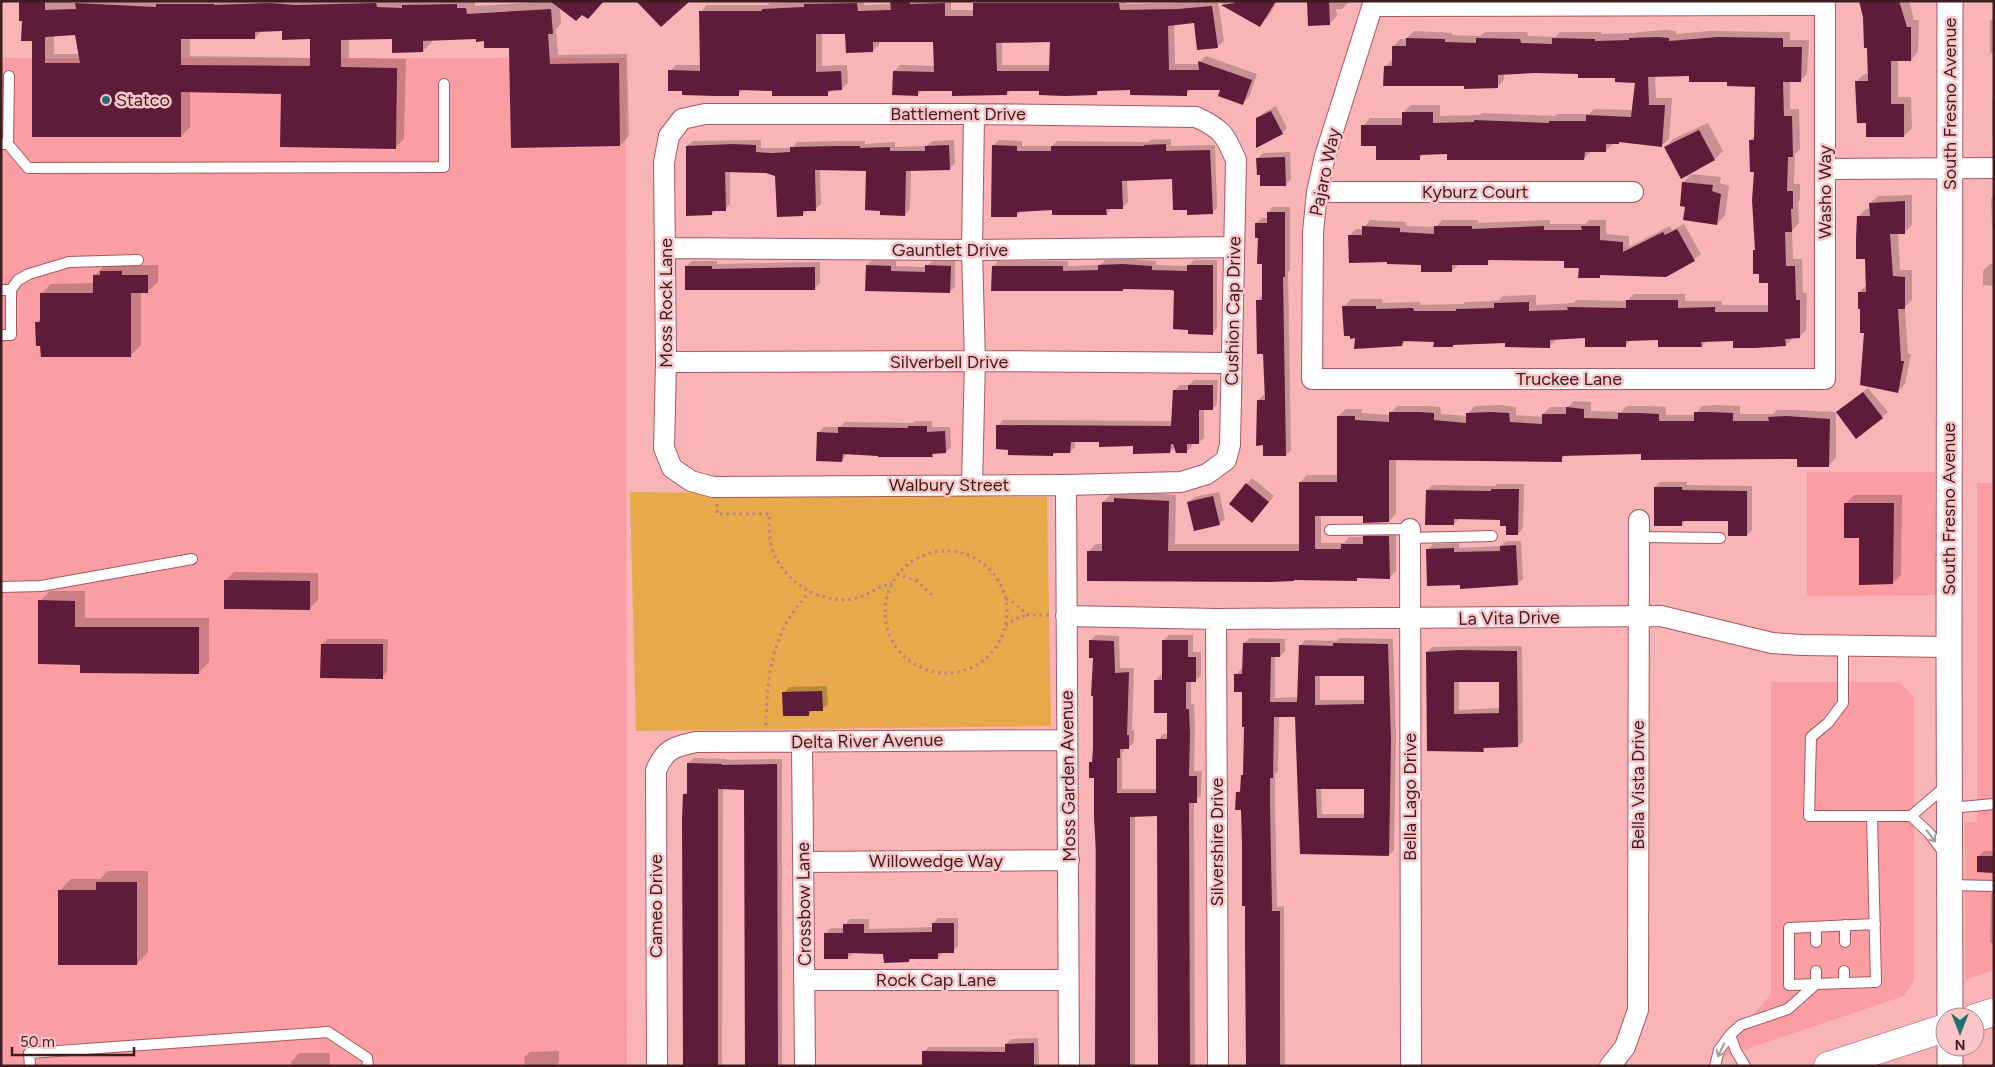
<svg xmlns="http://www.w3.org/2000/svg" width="1995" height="1067" viewBox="0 0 1995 1067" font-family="Figtree,sans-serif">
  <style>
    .built { fill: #fb9ea4 }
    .green { fill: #e6aa4b }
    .shadow { fill: #0003; fill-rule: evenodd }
    .building { fill: #5e1c3a; fill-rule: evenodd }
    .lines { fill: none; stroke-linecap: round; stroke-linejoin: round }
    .service-casing { stroke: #a65960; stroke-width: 12 }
    .minor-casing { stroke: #a65960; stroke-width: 22 }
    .tertiary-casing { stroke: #a65960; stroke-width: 27 }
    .trunk-casing { stroke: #a65960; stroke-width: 29 }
    .path { stroke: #ba8184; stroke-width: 3; stroke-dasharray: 2.5 4; stroke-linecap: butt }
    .service { stroke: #fff; stroke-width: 10 }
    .minor { stroke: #fff; stroke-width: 20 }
    .tertiary { stroke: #fff; stroke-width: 25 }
    .trunk { stroke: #fff; stroke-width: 28 }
    .oneway { stroke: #a8999b }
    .poi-dot { fill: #246f70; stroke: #fbc6c8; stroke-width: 2 }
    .labels { text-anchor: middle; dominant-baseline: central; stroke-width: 5; stroke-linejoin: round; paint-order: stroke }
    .poi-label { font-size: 18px; fill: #3e1d20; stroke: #fbc6c8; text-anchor: start }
    .street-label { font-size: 18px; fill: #3e1d20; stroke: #fbc6c8 }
  </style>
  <rect width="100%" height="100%" fill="#f9b4b7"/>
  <!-- built -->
  <path class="built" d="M1 58H626L627 1066H1Z
    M1807 472H1935L1936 595 1807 596Z
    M1977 483H1994V970L1965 980V822H1977Z
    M1771 682H1899L1914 697V981L1904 996 1714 1060 1771 994Z"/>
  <!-- green -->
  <path class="green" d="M630 492 1047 497 1051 726 636 731Z"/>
  <!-- shadow -->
  <path class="shadow" d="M20 1H475V6L552 1 582 13 560 7 561 24 556 29 558 55 627 54 629 136 620 145 511 46 477 38 432 39V42L423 51 393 38 349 39V58L406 59 404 139 395 148 282 93 190 91V127L181 136H33V39L23 20ZM262 30H284L311 38V58L190 56V38H255ZM76 34 79 54H54V35Z
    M808 1H864V5L892 4V1H951V10H974V4L976 1H1126V4L1218 1 1224 41 1217 47 1195 21 1174 24 1175 64H1200V62L1206 56 1257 74 1249 97 1242 103 1222 89H1192L1186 94 1131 89 1100 90 1096 94 1040 89H1011L1007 94 953 89 922 90 918 95 894 72 900 65 935 66 934 41H879V45L873 51 847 33H822V66L847 65 848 83 841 89 832 90 827 94 744 89 738 94 684 90 670 71 676 65H701V12L707 5H767L770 3ZM1002 41H1052L1051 65H1002Z
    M1222 1H1278L1268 17 1259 25 1221 3Z
    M1309 1H1350L1342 9H1336L1337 16 1329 24Z
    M1861 1H1909L1914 20H1919L1918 52 1911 60H1898V97H1911L1912 128 1904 136 1867 121 1856 82 1864 74H1869L1865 17Z
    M1994 18V53H1990V21Z
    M1666 30 1676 31V34L1710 31 1790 32V40H1809L1807 74 1800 81H1790V109H1799L1800 149 1795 154 1794 184H1800V200L1798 202 1799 223 1792 231 1793 259H1802L1803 293H1807L1806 330 1799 337H1794L1786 345 1734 340 1707 341 1702 346 1659 339 1631 340 1626 345 1586 336 1557 339 1550 346 1506 342 1455 343 1452 346 1435 341 1407 340 1402 345 1356 337 1344 307 1351 299H1382L1383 303 1420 302 1421 305 1463 304 1465 302 1498 301 1503 296 1536 295V305L1573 303 1576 300 1627 301 1634 294H1685V301H1722V305H1769V282L1756 249V170L1750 140 1756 135 1757 86 1690 75 1655 76 1656 98H1672L1669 139 1661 146 1620 141 1614 143 1606 150 1591 151 1584 159 1448 153H1424L1419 159 1377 145 1363 126 1370 118H1403V113L1411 105H1440V116L1480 115 1482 113 1555 116 1557 114H1589L1594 109 1633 110 1636 82 1616 76 1535 72 1504 73V80L1497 87 1466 85 1385 67 1392 60 1393 47 1400 39H1406L1414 31 1452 33V35L1480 36 1485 32H1527L1528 36 1555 37 1560 32H1602L1601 34 1636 33 1638 32Z
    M1994 99V136H1992V101Z
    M1276 106 1287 128 1282 133 1257 119 1263 113Z
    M1708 123 1723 151 1715 159 1665 148 1673 139Z
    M1171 139V146L1215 145 1217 208 1212 213 1188 208 1173 178 1127 180 1128 202 1122 208H1112L1106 214 1053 209 1022 210 1017 215 993 146 999 140 1022 141V146H1052L1057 141 1149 142 1150 140Z
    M761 140V148H792L797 142 842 141H865V144L895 142V147L927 146 932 141 954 140 955 163 949 169 911 170 910 209 905 215 867 169H820L821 204 815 209 808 210 803 215 776 176 766 171H730V204L725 209 716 210 712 214 687 146 693 141Z
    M1290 152 1291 179 1285 185 1261 174 1258 158 1263 153Z
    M1691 174 1721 177 1720 183 1729 186 1725 215 1717 224 1687 206 1683 183Z
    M1912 195V225L1904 233H1898L1900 270H1912V300L1905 307 1908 354H1911L1905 384 1898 392 1866 332 1859 292 1867 285 1866 258 1859 216 1866 209H1871L1870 203 1878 196Z
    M1994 196V227H1992L1991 198Z
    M1273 207H1290V270L1288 272 1291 450 1286 455 1264 444 1258 401 1263 395H1266L1264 353 1257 301 1263 295V263L1256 223 1262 218H1268V213Z
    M1370 220 1406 222V226L1436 227 1442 220H1478V223L1550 220V224H1585L1589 220H1606V234L1629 236V247L1670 226 1672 230 1684 224 1701 254 1694 260 1602 274 1599 277 1566 259H1491L1487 263 1458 265 1452 271 1422 263 1349 236 1356 229H1363Z
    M1129 259 1156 261V265L1188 266 1194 260H1217V328L1212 334 1189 328 1175 291 1172 289 993 267 998 261H1068V266L1100 265 1105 260Z
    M873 260 896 261V266L926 267 932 261H955V287L949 292 867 265Z
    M132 261V265H158V282L147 292H141V345L131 355 37 322 41 318V294L51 284 94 283V276L104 266Z
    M692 261H717V264L820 262V283L815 289 686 266Z
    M1990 264H1994V286L1983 285V271Z
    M1194 380H1218L1217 404 1212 409H1204V438L1198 443H1192V446L1186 452 1175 446 1170 452 1134 445 1101 441H1075V447L1070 452H1056L1053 455 1009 448 998 426 1003 420 1173 421 1174 391 1180 385H1189Z
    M1868 388 1888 412 1857 437 1843 407Z
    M1574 401 1591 402V411L1621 412 1627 406H1648L1666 407V415H1695L1702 406 1718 405 1740 406V414H1773L1777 410H1794L1836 412V458L1829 465 1798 457 1642 453 1567 454 1561 460 1396 459V514L1389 521 1364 515H1321V543H1344L1349 537H1364L1371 530H1396V571L1389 578 1359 577 1356 579 1089 551 1096 544H1103V502L1110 495H1118L1122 491 1176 495 1175 544H1300V483L1307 475H1339L1338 416 1346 409H1362L1361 413 1390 415V413L1397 406H1427L1440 407 1441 414 1468 416V413L1475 406 1499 405 1516 407V415L1543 417V414L1550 407H1568Z
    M915 421H932V427H950L951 447 946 452 935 453 932 455 847 453 842 461 819 432 824 427H840L845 422 913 423Z
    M1252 478 1274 496 1257 516 1230 504Z
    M1660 482H1687V485L1752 486V530L1747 535 1729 520H1686L1682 525 1655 487Z
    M1497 484H1524L1523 528 1518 534 1501 518 1459 519 1454 524 1427 490 1432 485 1495 486Z
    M1219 492 1225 519 1219 524 1188 503 1194 497Z
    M1854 495H1902L1901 575 1893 583 1860 537 1845 504Z
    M1506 541H1521L1523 579 1517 584H1461L1427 550 1433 544 1459 543V548L1501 546Z
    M234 572 318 573V600L309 609 226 580Z
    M50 591H85V618H209V662L199 672 81 664 40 601Z
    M1096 635 1119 636 1120 668H1134L1132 730H1134V742L1129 747H1125L1122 754V789H1157L1158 740 1163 734H1168V711L1156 680 1161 675H1164V640L1169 635H1193V652H1201V676L1195 681H1191V704H1194L1195 727 1194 771H1202L1201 796 1194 801 1195 1066H1159L1158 815 1135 816V1066H1095V776L1091 763 1094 760 1095 657 1091 640Z
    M1250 638 1285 639V651L1280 656H1275V698L1299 697 1300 646 1305 640 1337 641 1340 638 1393 639 1396 735 1394 850 1389 855 1301 852 1297 716H1279L1278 771 1275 774V799L1277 907 1284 906 1285 1066H1246V905L1242 808 1237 793 1242 788V776L1244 774 1245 725 1243 691 1236 675 1241 669H1244V643ZM1320 675H1365V700H1320ZM1365 787 1366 814H1322L1321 788Z
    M327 639H388L387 672 382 677 322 645Z
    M1522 646 1523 741 1518 746 1487 747 1483 750H1428L1427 652 1432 647ZM1459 681H1500L1501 708 1459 710Z
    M827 686 828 704 822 709 813 710 809 714 784 693 789 687Z
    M694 758 727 759V760L782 759V1066H746V788H723L722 1066H684V795L688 791V763Z
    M1984 851H1994V872L1979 856Z
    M108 871H148V952L137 964 60 890 71 879H100Z
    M1994 891V943H1990L1991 894Z
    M938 918H958V946L953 951 943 953 938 958H912L909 961 885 952 853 953 847 958 826 933 831 928H845V925L850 919H869V929L933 927V924Z
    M1038 1038 1039 1064 1037 1066H923V1052L929 1047H1006V1044L1012 1039Z
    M559 1051V1062L556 1066H525L524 1057 530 1052Z
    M299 1053H330V1066H291V1062Z"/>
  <!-- building -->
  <path class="building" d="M19 1H45V10L76 9 75 3 156 7V4H214V5L270 3 296 5 376 3 377 7 402 8V5L457 4V8H466L467 14 551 9 553 34H548L550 64 619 63 620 146 511 148 509 48H484V41L476 42V39L423 41V52L392 53V39L341 40V67L397 68 396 149 280 147 281 94 181 92V137H32V41H21L22 21H19ZM282 31V40L310 39V66L181 65V39H255V32ZM75 35 80 63H45V37Z
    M550 1H604L588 19 582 15 576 21Z
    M636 1H690L661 27Z
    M890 1H910V4L945 3V16H973V3H1119L1120 10 1178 9 1212 6 1218 48 1197 50 1194 23 1168 26 1169 70H1199L1198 61 1252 80 1243 105 1218 96 1220 90H1187V96L1130 95V90L1097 91V95L1064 96 1039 95V91H1007V95L952 96V91H918V96L892 95 893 71 934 72 933 42H873V52L846 53 845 34H816V72L841 71 842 90 828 91V96H772V91L739 90V96H715L682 95V91H668V70L700 71 699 11H762V9L804 7V4L857 3 858 11 891 10ZM1050 42 1049 71H997L996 43Z
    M1231 1H1276L1260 27 1221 5 1235 3Z
    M1307 1H1329L1330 25 1308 26Z
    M1859 1H1899L1907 27H1911V61H1891V104H1904V137H1866V123H1857L1855 81H1868L1867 48H1864L1863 17Z
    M1658 37 1669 38V41L1718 37 1783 38V47H1802L1801 82H1783L1784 116H1792L1793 157H1788L1787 191H1793V209H1791L1792 232H1785L1786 266H1795L1796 300H1800V338L1785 339 1786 346 1754 348H1733V341L1701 342 1702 347H1658V340L1626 341V347H1585V338L1550 340V348L1505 347V343L1453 345V347H1433L1434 342 1403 341 1402 346 1354 349 1355 338 1350 339V336H1344L1342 306H1376V309L1413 308 1414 311H1456V309L1494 308V303L1529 302V311L1568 310 1567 307 1626 308V300H1678V308L1715 307V312H1768V283H1759V274H1753V250H1755L1752 200 1754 172H1750L1749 140H1754L1755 87 1727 86V82H1689V76L1648 77 1649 105H1665L1662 147 1619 142V144H1606V152H1585L1584 160H1447V154L1420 155V160H1376V146H1361V125H1402V112H1433V123L1474 122V120L1549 123V121H1586V115L1631 117 1635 83 1615 82V78H1578V74L1535 73 1498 75V88L1464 89V86H1383L1384 66H1392V46H1406V38L1445 39V42L1476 43V38L1520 39 1521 43 1552 44V38L1595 39V41L1629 40V38Z
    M1271 111 1283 134 1256 148V118Z
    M1699 130 1715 160 1681 179 1664 147Z
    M732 144 756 145V152L772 153 790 152V147L836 146H860V148L890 147V151H925V146L949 145 950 170 906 171 905 216 880 215V211L865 210 866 171 815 170 816 211H803V216L777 217 775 176 766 173 725 172 726 211H712V215L686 216V146Z
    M1166 144V151L1210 150 1213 214 1187 215V210H1173L1172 179 1122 181 1123 209H1106L1107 215H1052V210L1017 212V217H991L992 145 1017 146V151H1051V146H1144V145Z
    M1285 157 1286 186H1260V175H1257L1256 158Z
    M1682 182 1713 185 1712 191 1721 194 1717 225 1683 220 1685 207 1680 206Z
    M1905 201V234H1890L1893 276 1905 277V309H1898L1901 361H1904L1898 393 1860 385 1864 333H1860V309H1858V292H1866L1865 259H1856V239L1857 216H1870L1869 203Z
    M1267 212H1285V277H1283L1286 456H1263V445L1256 446 1257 400H1265L1263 354H1257L1256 300H1262V264H1257L1258 238H1255V223H1267Z
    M1362 226 1400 228V232L1434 234V226H1472V229L1544 226V230H1582L1581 226H1600V240L1623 242V252L1663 232 1665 235 1677 229 1695 261 1666 277 1600 275V278H1578L1579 268H1564V261L1488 260V265H1452V272H1421V265L1387 264V262L1349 263 1348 235H1362Z
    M1122 264 1152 266V270L1187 271V265H1213V335L1188 334V330L1173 329 1174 291 1172 290 1123 289V291H991L992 266H1063V271L1098 270V265Z
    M866 265 891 266V271L925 272V265L951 266 950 293 865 291Z
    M685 266H712V269L815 267V290H685Z
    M100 271H122V275H148V293H131V357H41L40 346H36L35 322H40V293H93V275H100Z
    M1188 385H1213V410H1199V444H1187V453H1176L1173 444H1171L1170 453 1133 454V446L1099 447V442H1071L1070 453H1053V456L1008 455V450L996 449V425L1171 426 1173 390H1188Z
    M1863 392 1883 418 1856 439 1836 412Z
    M1566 407 1584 409V418L1618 419V413H1640L1659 414V421H1694V412H1710L1733 413V421H1769L1768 417 1786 416 1830 419 1829 467H1797V459L1641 460V454L1562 456V462L1389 460V522L1363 523V516H1315V549H1341V544H1363V536H1389L1390 579 1357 578V581L1294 580V581L1269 582 1087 581V551H1102V502H1114V498L1169 501 1168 551H1299V482H1337V416H1355V420L1389 422V412H1419L1434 413V420L1466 423V413L1491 412 1509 413 1510 422 1542 424V414H1566Z
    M908 426H927V432L945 431 946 453 932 454 933 457H878V456L843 454 842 462 816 461 817 432 838 433V427L908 428Z
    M1246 483 1269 502 1252 523 1229 504Z
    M1654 487H1682V490L1747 491V536H1728V521H1682V526H1654Z
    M1491 489H1519L1518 535H1506V526H1500V520L1454 519V525H1425L1426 490 1491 491Z
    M1213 496 1220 525 1194 531 1187 502Z
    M1844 503H1894L1893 584 1859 585V538H1844Z
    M1516 545 1518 585 1460 589V585L1427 586 1426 549 1454 548V552L1500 551V546Z
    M224 580 310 581V610L224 609Z
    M38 600 75 601V627H199V674L80 673V665L38 664Z
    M1089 640 1114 641 1115 673 1129 672 1127 735H1129V749H1120V758H1117V793H1156V739H1167V713H1154V680H1162V640H1188V657H1196V682H1186V709H1189L1190 734 1189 776H1197V803H1189L1190 1066H1158L1157 816 1130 817V1065H1095L1096 850 1094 819V778H1089V762H1092L1093 748V696H1091L1093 658H1089Z
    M1243 643H1280V657H1271L1270 702H1297L1299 645 1333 646V643L1388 644 1391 741 1389 856 1300 854 1295 717H1274L1273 778H1270V805L1272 911H1280V1066H1246L1245 946V906H1242V844L1241 810H1235L1236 792H1240L1241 775H1243L1244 727H1242V692H1234V674H1242ZM1315 676H1364V704L1315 705ZM1316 789H1364V818H1317Z
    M321 644H383V679L320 678Z
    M1460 650 1517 651 1518 747 1483 748 1484 752 1427 751 1426 652ZM1454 682H1499V713L1454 714Z
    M822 691 823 711H809V716H783L782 692Z
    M687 763 722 764V765L777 764 778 1066H745L744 790 718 789V1066H683L682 819 683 794H687Z
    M1977 856H1994V873L1977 872Z
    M96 882H137V965H58V890H96Z
    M932 923H954V953H938V959H909V962L884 963 883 954 848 953V959H824V933H843V924H864V933L932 932Z
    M1034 1043V1066H922V1051L1005 1052V1044Z"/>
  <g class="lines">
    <!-- service casing -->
    <g class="service-casing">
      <path id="service" d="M1 144H8L28 168 444 167V84
        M8 144 9 76
        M1 290H11V335H1
        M11 290 18 280 29 274 69 262 138 260
        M1330 530 1410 529
        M1639 537 1720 538
        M1410 538 1492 536
        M1 587 41 586 192 559
        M1843 646V703L1828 723 1811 737 1809 816H1911L1929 833 1945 854
        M1950 808 1994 804
        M1911 816 1946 786
        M1950 885 1994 886
        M1816 927V942
        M1845 942V925
        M1816 971V984L1789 985V928L1875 924
        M1844 971V983
        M1730 1035 1741 1025 1788 1009 1816 984 1876 982 1872 816
        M30 1066 29 1053 328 1032 367 1058 368 1066
        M1715 1066 1719 1050 1730 1035 1736 1051 1745 1066"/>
    </g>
    <!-- minor casing -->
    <g class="minor-casing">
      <path id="minor" d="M1373 6 1825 5V379H1312L1313 232 1317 192 1325 156 1374 1
        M705 114H974L1196 117C1222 129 1225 134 1236 160L1230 445 1226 460 1207 474 1181 482 1066 485 713 487 691 481 672 468 664 448 666 362 664 162 669 136 682 119Z
        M1825 169 1994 168
        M1317 192H1633
        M666 248 972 250 1234 247
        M666 362 975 361 1232 363
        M972 485 975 361 972 250 974 114
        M1066 485 1069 1066
        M1410 529 1411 1066
        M1066 616 1216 619 1661 616 1772 643 1802 645 1949 647
        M1216 619 1218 1066
        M802 742 805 1066
        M804 862 1069 860
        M805 980H1068
        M657 1066 656 770C666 748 674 747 696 742L1066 740
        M1610 1066 1625 1047 1638 1010 1639 520"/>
    </g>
    <!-- tertiary casing -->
    <g class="tertiary-casing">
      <path id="tertiary" d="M1950 1 1949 647 1950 1017
        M1950 1066V1047"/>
    </g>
    <!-- trunk casing -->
    <g class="trunk-casing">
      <path id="trunk" d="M1975 1018 1994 1012
        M1828 1066 1945 1028"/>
    </g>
    <!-- path -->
    <path class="path" d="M717 504V514H769C769 526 769 537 772 548 782 581 819 604 853 599 868 596 879 586 892 583
      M885 612a61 61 0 1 1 122 0a61 61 0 1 1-122 0Z
      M897 574 917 581 934 597
      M1006 599 1010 600 1028 615H1051
      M1006 626 1015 619 1028 615
      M766 725C767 673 772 630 810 592"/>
    <!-- service -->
    <use href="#service" class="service"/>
    <!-- minor -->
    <use href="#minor" class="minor"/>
    <!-- tertiary -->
    <use href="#tertiary" class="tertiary"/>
    <!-- trunk -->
    <use href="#trunk" class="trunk"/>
  </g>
  <!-- one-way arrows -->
  <defs><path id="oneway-shaft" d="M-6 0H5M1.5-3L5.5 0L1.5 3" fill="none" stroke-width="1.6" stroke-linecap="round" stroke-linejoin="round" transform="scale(1.25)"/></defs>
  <g class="oneway">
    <use href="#oneway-shaft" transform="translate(1931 836) rotate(52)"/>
    <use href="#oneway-shaft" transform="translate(1721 1050) rotate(116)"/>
  </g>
  <!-- markers -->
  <circle class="poi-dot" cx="106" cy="100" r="5"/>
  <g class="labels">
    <!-- poi labels -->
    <g class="poi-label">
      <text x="116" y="100">Statco</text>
    </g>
    <!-- street labels -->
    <g class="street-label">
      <text transform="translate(1950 104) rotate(-90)">South Fresno Avenue</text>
      <text x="958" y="114">Battlement Drive</text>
      <text transform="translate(1325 172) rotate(-78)">Pajaro Way</text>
      <text x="1475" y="192">Kyburz Court</text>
      <text transform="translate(1825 192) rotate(-90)">Washo Way</text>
      <text x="950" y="250">Gauntlet Drive</text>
      <text transform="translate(666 303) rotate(-90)">Moss Rock Lane</text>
      <text transform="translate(1233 311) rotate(-89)">Cushion Cap Drive</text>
      <text x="949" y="362">Silverbell Drive</text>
      <text x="1569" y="379">Truckee Lane</text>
      <text x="949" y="485">Walbury Street</text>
      <text transform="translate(1949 509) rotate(-90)">South Fresno Avenue</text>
      <text transform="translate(1509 618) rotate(-1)">La Vita Drive</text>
      <text transform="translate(867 741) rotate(-1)">Delta River Avenue</text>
      <text transform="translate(1068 776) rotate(-91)">Moss Garden Avenue</text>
      <text transform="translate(1638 785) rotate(-90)">Bella Vista Drive</text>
      <text transform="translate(1410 797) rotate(-90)">Bella Lago Drive</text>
      <text transform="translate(1217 842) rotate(-90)">Silvershire Drive</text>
      <text x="936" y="861">Willowedge Way</text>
      <text transform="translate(804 904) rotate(-91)">Crossbow Lane</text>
      <text transform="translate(656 906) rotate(-90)">Cameo Drive</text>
      <text x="936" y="980">Rock Cap Lane</text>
    </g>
  </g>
  <!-- border -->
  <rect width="1995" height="1067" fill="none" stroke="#3e1d20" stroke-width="5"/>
  <!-- north arrow -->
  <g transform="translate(1960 1032) rotate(180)"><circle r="24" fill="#fbc6c8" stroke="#af8285"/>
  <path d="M0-4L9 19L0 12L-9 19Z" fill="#246f70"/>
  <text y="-8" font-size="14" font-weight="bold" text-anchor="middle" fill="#3e1d20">N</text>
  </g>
  <!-- scale -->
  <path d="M12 1047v8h122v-8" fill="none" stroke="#3e1d20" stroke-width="2.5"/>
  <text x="20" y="1047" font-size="15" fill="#3e1d20" stroke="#fbc6c8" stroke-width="4" paint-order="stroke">50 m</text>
</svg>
